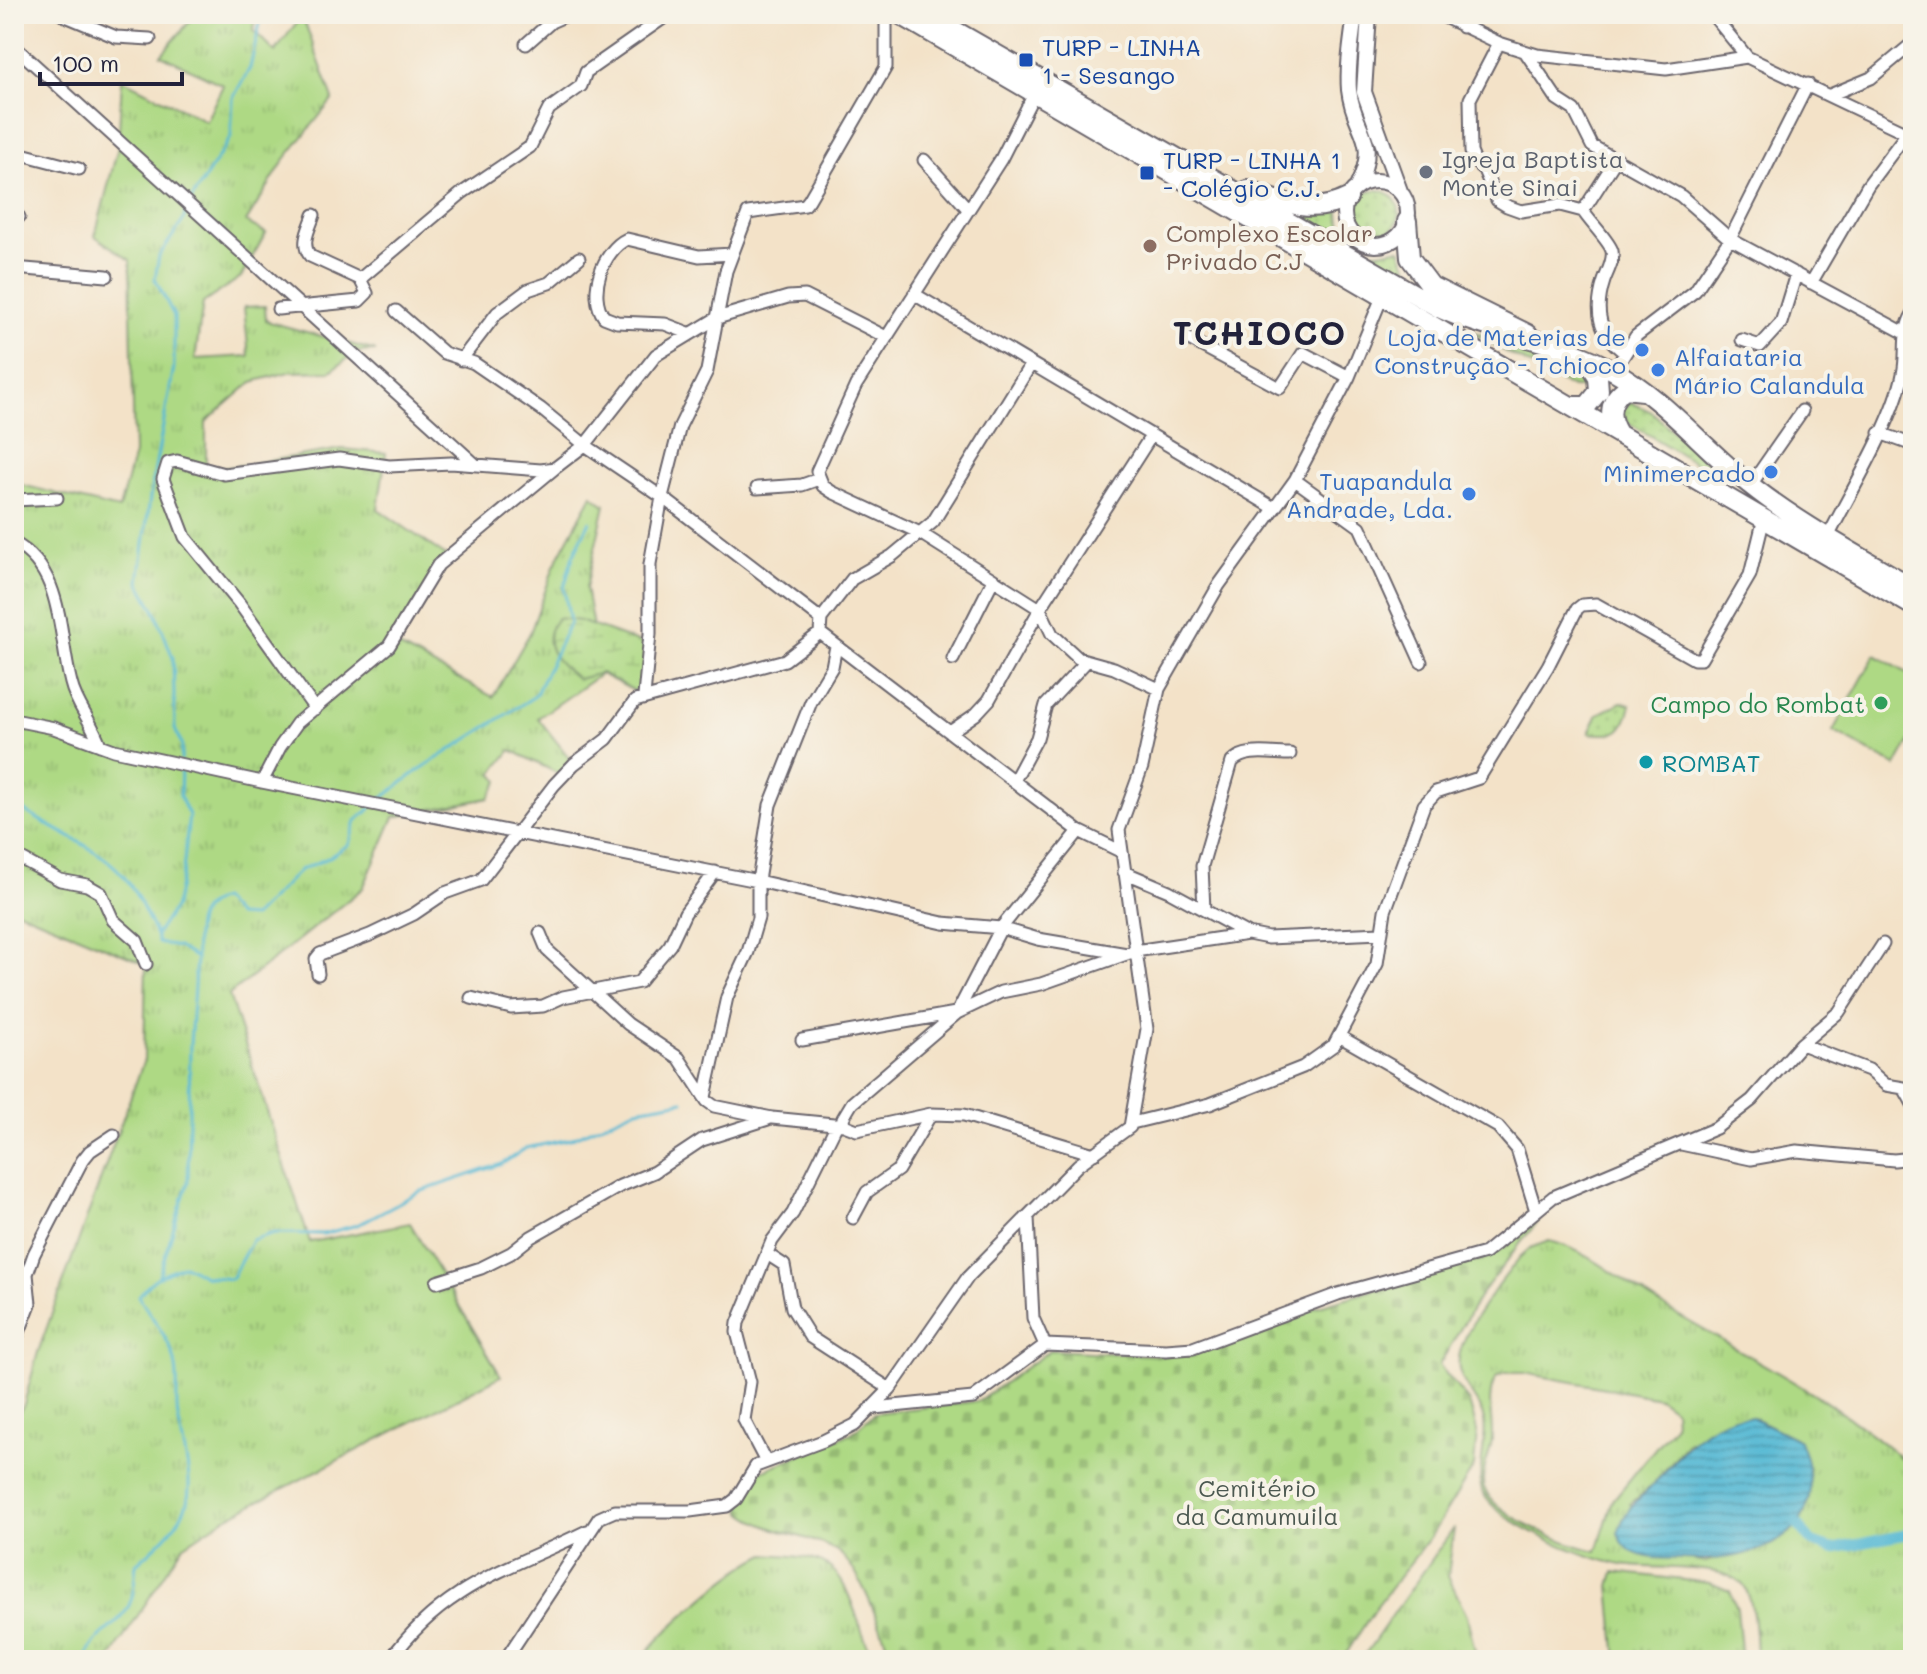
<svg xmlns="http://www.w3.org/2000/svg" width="1927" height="1674" viewBox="0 0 1927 1674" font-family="Mali,sans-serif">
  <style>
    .grass { fill: url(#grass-tufts); stroke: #687e60; stroke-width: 2; fill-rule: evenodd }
    .wetland { fill: url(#wetland-marsh); stroke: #687e60; stroke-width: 2 }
    .cemetery { fill: url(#cemetery-stones); stroke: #687e60; stroke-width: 2 }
    .park { fill: url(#park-dots); stroke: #687e60; stroke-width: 2 }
    .pitch { fill: #aed984; stroke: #687e60; stroke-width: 2 }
    .water { fill: url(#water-rules); stroke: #3c6e88; stroke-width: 2 }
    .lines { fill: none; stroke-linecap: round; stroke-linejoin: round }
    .stream { stroke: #56b9d4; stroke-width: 3 }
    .canal { stroke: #56b9d4; stroke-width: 10 }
    .minor-casing { stroke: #6b656c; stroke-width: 15 }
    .tertiary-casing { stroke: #6b656c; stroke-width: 18 }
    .primary-casing { stroke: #6b656c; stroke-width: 22 }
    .minor { stroke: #fff; stroke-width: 11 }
    .tertiary { stroke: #fff; stroke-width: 14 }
    .primary { stroke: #fff; stroke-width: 18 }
    .transit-dot { fill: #1a4fb4; stroke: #f7f3e8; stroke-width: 3 }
    .worship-dot { fill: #6b7280; stroke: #f7f3e8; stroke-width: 3 }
    .education-dot { fill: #8d6e63; stroke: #f7f3e8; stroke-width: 3 }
    .shop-dot { fill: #3f7fe0; stroke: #f7f3e8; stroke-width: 3 }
    .leisure-dot { fill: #2e9e5b; stroke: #f7f3e8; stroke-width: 3 }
    .culture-dot { fill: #0f9aa8; stroke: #f7f3e8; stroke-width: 3 }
    .labels { text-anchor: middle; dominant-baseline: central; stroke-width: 8; stroke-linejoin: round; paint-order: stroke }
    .transit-label { font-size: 24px; fill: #164399; stroke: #f7f3e8; text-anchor: start }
    .worship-label { font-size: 24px; fill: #5b616d; stroke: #f7f3e8; text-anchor: start }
    .education-label { font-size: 24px; fill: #785e54; stroke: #f7f3e8; text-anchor: start }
    .shop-label { font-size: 24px; fill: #366cbe; stroke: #f7f3e8; text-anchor: end }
    .leisure-label { font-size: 24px; fill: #27864d; stroke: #f7f3e8; text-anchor: end }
    .culture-label { font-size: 24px; fill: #0d838f; stroke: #f7f3e8; text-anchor: start }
    .park-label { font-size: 24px; fill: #4c5951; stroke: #f7f3e8 }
    .district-label { font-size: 32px; font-weight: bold; letter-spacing: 2px; fill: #22223b; stroke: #f7f3e8 }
  </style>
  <defs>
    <pattern id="grass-tufts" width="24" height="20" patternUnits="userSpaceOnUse" patternTransform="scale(2)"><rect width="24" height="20" fill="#aed984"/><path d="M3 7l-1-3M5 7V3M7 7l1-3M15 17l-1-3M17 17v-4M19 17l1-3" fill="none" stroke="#95ba73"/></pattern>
    <pattern id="wetland-marsh" width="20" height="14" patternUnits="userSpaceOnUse" patternTransform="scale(2)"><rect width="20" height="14" fill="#aed984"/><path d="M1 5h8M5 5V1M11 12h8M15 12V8" fill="none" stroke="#95ba73"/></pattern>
    <pattern id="cemetery-stones" width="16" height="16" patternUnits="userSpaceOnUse" patternTransform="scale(2)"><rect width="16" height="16" fill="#aed984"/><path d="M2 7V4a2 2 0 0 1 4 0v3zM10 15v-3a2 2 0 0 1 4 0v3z" fill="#95ba73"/></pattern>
    <pattern id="park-dots" width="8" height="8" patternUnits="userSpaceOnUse" patternTransform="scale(2)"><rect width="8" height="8" fill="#aed984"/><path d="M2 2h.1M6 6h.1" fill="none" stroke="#95ba73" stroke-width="1.8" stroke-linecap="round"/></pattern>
    <pattern id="water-rules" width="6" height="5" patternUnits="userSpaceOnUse" patternTransform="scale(2)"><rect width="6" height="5" fill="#56b9d4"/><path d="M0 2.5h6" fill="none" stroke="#4796ad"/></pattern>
  </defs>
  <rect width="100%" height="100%" fill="#f7f3e8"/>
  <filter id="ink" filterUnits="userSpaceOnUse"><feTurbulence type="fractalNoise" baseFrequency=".0125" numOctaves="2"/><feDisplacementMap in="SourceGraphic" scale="16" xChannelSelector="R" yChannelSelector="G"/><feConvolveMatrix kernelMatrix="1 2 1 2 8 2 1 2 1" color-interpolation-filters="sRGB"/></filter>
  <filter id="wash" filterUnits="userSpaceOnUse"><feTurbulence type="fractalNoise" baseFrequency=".006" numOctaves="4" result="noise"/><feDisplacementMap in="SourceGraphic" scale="32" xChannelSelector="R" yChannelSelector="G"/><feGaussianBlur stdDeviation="1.8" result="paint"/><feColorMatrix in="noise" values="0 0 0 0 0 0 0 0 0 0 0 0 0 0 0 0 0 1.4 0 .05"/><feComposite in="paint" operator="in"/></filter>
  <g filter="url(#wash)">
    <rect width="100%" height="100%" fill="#f3e2c8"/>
    <!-- grass -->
    <path class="grass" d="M196 14H255L254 31 275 52 302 15 333 99 285 159 246 222 266 233 241 277 203 303 195 359 249 356 244 307 265 306 266 321 376 351 357 352 331 371 289 372 252 382 206 422V471L342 449 386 453 378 509 446 556 397 646 493 697 530 633 555 564 592 495 605 505 586 588 593 627 649 646 644 696 601 674 538 718 574 764 563 776 511 750 492 774 499 781 489 798 394 817 363 888 229 995 310 1242 410 1223 501 1376 224 1519 183 1546 109 1660H14V1421L24 1404 38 1352 144 1060 146 964 14 909V483L119 509 134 454 130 260 95 236 118 147 122 79 206 121 223 85 161 55Z
      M1549 1241C1587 1249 1623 1282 1656 1302 1743 1355 1838 1399 1913 1469V1660H1756C1755 1640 1756 1598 1741 1583 1721 1563 1651 1570 1622 1565 1588 1559 1499 1524 1483 1493 1475 1479 1488 1442 1484 1421 1481 1402 1466 1391 1460 1373 1449 1342 1502 1281 1520 1257L1530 1248ZM1505 1373H1524L1659 1398 1674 1409 1675 1424 1613 1500 1597 1551C1570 1546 1484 1513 1483 1482 1482 1468 1491 1453 1492 1439 1493 1417 1485 1398 1496 1377ZM1752 1417 1800 1441 1804 1513 1795 1527 1706 1562 1692 1559 1630 1504 1652 1486 1687 1443Z
      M1454 1528 1448 1576 1467 1616 1477 1660H1361Z
      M766 1554C785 1556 811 1555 828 1566 852 1582 859 1636 875 1660H641C663 1630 733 1569 766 1554Z
      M1614 1572 1710 1583 1730 1591 1737 1609 1742 1660H1617L1610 1586Z"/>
    <!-- wetland -->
    <path class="wetland" d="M557 618 580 621 649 646 644 696 601 673 578 679C556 662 537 644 557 618Z"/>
    <!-- cemetery -->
    <path class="cemetery" d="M1544 1213 1481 1294 1439 1365 1469 1402 1477 1431 1474 1466 1431 1536 1376 1607 1342 1660H893C882 1633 860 1564 835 1550 805 1533 771 1535 742 1512L741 1502 757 1473 852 1433 875 1413 979 1401 1050 1350 1168 1356 1192 1354 1281 1317 1488 1257 1508 1245Z"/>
    <!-- park -->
    <path class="park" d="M1353 213a23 23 0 1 1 46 0a23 23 0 1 1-46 0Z
      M1285 211 1316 216 1339 211C1339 231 1352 251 1374 252 1383 253 1391 248 1400 249 1413 289 1441 295 1477 314L1402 278Z
      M1463 328 1578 369 1589 382 1584 388H1572Z
      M1630 402 1652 412 1730 484 1629 423 1622 412Z
      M1621 702 1631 705C1624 734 1617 736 1589 733L1598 714Z"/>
    <!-- pitch -->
    <path class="pitch" d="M1875 655 1913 676V735L1896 766 1833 731Z"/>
    <!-- water -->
    <path class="water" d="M1734 1417H1752L1800 1441C1838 1535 1759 1563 1682 1559 1667 1558 1647 1560 1633 1552 1625 1548 1621 1541 1618 1533 1627 1505 1636 1503 1654 1484 1683 1453 1691 1432 1734 1417Z"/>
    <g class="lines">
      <!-- stream -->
      <path class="stream" d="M191 200 231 137 233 98 250 68 262 14
        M181 760 182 746 175 729 173 658 156 613 139 582 151 490 174 367V316L155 279 159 256 183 221 187 207
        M380 800 419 770 535 696 570 622 564 588 573 556 590 521
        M14 803C45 828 94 844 119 871 136 889 145 913 156 935
        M196 958C195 932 193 908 221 899L237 916 253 917 300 870 328 858 349 844 356 821 371 808
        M159 1275 188 1182 190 1045 196 958 178 947 158 943 156 935 175 906 183 871 189 815 180 797 181 768
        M85 1660C94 1636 108 1632 123 1615 135 1601 134 1581 136 1564 202 1507 194 1497 178 1418 175 1401 179 1384 176 1368 173 1341 151 1319 139 1296 151 1278 166 1272 185 1265L204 1276 231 1279 252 1240 274 1233 323 1234 357 1225 419 1192 502 1164 526 1148 570 1139 637 1109 683 1101"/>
      <!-- canal -->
      <path class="canal" d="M1797 1524 1812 1542 1832 1549 1913 1533"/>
    </g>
  </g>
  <g filter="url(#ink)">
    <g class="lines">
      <!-- minor casing -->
      <g class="minor-casing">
        <path id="minor" d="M61 14 116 37 150 39
          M1438 14 1499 43 1537 55 1666 69 1747 57 1913 136
          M1712 14 1747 57
          M1907 14 1913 18
          M1462 27 1470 14
          M1499 43 1470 99 1471 152 1475 162 1484 170 1497 200 1507 206 1521 211 1560 205 1583 211C1589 221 1610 242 1612 251 1614 261 1607 272 1604 281 1594 312 1599 334 1624 352
          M526 44 551 22 569 14
          M14 46 476 465
          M1526 53 1557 99 1574 110 1592 146 1681 196 1730 239 1905 333
          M1034 94 1001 159 856 385 817 471 823 486 832 492 920 533 1040 609 1052 634 1078 658 1114 668 1159 689
          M1830 95 1871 78 1913 43
          M14 152 79 169
          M924 160 968 209
          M1583 211 1617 158
          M14 214 19 217
          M14 268 107 276
          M360 279 462 193 530 147 549 109 581 86 586 72 669 14
          M1811 283 1868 185 1907 133
          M914 294 1274 508
          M278 309 359 301 367 293 360 279 310 256C300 243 310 228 314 215
          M396 311 444 353 474 363 541 409 585 445 662 497 821 619
          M691 334 665 324 617 322 604 317C587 294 603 250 627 239L699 256 732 254
          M1185 337 1280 388 1303 353 1349 377
          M1742 340 1760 346 1781 323 1796 274
          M461 360 497 313 528 290 549 283 579 258
          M1614 371 1636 336 1695 291 1730 239 1808 84
          M1880 433 1913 445
          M1295 480 1360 527 1421 662
          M1750 486 1802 411
          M757 488 802 485 819 479
          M14 500 57 498
          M1828 537C1850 493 1894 421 1903 374 1908 353 1901 333 1913 314
          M14 543C64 570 58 634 71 683 76 705 92 721 100 745
          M820 633 1079 831 1120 851
          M953 659 992 582
          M644 696 650 634V564L662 497 680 426 707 371 726 271 748 213 805 205 809 200 886 67V14
          M315 709 239 603 185 537 163 479 168 463 177 461 224 474 339 459 389 466 451 463 541 470 555 468 585 445 656 355 717 318 788 297 805 296 884 336
          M14 720 54 728 114 750 262 782 758 881 943 923 1001 928 1038 939 1127 954
          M950 732 976 714 989 700 1040 609 1151 436
          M1015 779 1037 738 1046 705 1086 662
          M262 782 280 747 297 723 389 646 438 565 555 468
          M14 855 60 880 87 885 101 893 113 920 137 941 146 964
          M1124 872 1169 891 1248 934 1268 938 1381 933
          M1204 910 1202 866 1232 762C1244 748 1272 754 1290 754
          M540 933 547 950 628 1024 679 1058 707 1101 714 1106 772 1118 844 1125 857 1130 931 1114 964 1115 1094 1154
          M318 974 316 959 320 954 370 935 414 914 445 893 481 880 554 785 574 764 607 739 635 701 785 660 820 633 821 619 852 579 892 556 933 522 1031 364
          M471 998 511 1008 543 1006 563 997 639 982 670 945 685 913 715 872
          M957 1013 1001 928 1079 831
          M1339 1036 1498 1127 1517 1149 1536 1211
          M802 1040 956 1013
          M1801 1044 1869 1070 1886 1085 1904 1088 1913 1104
          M705 1097 727 997 748 952 758 918V881L770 805 811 702 832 667 836 646
          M1132 1123 1210 1104 1303 1067 1334 1045 1377 964 1385 911 1424 805 1436 792 1479 778 1548 666 1577 609 1582 605 1596 604 1694 659H1701L1750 575 1764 518
          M844 1125 843 1118 852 1103 957 1013 1001 992 1041 984 1135 951 1248 934
          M1681 1144 1751 1159 1797 1151 1894 1160 1913 1158
          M1028 1217 1033 1318 1045 1345
          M853 1218 867 1192 898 1170 931 1114
          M767 1254 784 1265 792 1308 810 1337 890 1389
          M437 1282 481 1268 511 1253 531 1237 620 1186 654 1172 702 1140 768 1119
          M14 1345 30 1304 27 1274 34 1254 82 1161 90 1151 114 1135
          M874 1408 973 1398 1045 1345 1166 1350 1193 1348 1338 1294 1485 1253 1553 1197 1716 1128 1752 1100 1801 1044 1839 1012 1883 944
          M766 1462 744 1420 750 1382 737 1332 738 1323 772 1241 793 1213 837 1124
          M390 1660C445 1584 508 1570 587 1531
          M505 1660 599 1518 615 1511H690L727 1506 736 1499 756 1466 823 1441 855 1425 890 1389 968 1277 1078 1165 1130 1127 1147 1029 1119 830 1142 767 1159 689 1219 585 1295 480 1349 377 1382 297"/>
      </g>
      <!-- tertiary casing -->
      <g class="tertiary-casing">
        <path id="tertiary" d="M1355 14C1352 39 1347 66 1349 90 1354 134 1381 137 1357 187
          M1369 14 1364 92 1400 191
          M1344 213a32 32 0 1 1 64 0a32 32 0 1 1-64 0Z"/>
      </g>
      <!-- primary casing -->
      <g class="primary-casing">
        <path id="primary" d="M899 14 1913 606
          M926 14 1437 307C1494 334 1559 340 1614 371 1665 399 1703 448 1749 484 1799 524 1858 555 1913 588
          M1248 190C1283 203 1313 216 1348 198
          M1407 221 1410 258 1431 286 1528 334
          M1571 406H1587L1599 391 1598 377 1586 358
          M1618 433C1608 417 1608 401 1625 389L1643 391"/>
      </g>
      <!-- minor -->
      <use href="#minor" class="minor"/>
      <!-- tertiary -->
      <use href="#tertiary" class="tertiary"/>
      <!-- primary -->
      <use href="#primary" class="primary"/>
    </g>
  </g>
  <!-- markers -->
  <g class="transit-dot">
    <rect x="1018" y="52" width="16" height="16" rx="4"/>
    <rect x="1139" y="165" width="16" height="16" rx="4"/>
  </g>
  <circle class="worship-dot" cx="1426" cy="172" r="8"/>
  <circle class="education-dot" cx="1150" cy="246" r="8"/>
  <g class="shop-dot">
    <circle cx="1642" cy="350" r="8"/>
    <circle cx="1658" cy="370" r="8"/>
    <circle cx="1771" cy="472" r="8"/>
    <circle cx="1469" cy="494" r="8"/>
  </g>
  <circle class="leisure-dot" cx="1881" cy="703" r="8"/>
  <circle class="culture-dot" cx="1646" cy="762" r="8"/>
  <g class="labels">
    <!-- transit labels -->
    <g class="transit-label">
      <text x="1042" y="46">TURP - LINHA<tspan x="1042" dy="28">1 - Sesango</tspan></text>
      <text x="1163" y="159">TURP - LINHA 1<tspan x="1163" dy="28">- Colégio C.J.</tspan></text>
    </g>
    <!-- worship labels -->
    <g class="worship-label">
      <text x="1442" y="158">Igreja Baptista<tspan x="1442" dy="28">Monte Sinai</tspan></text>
    </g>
    <!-- education labels -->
    <g class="education-label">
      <text x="1166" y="232">Complexo Escolar<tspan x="1166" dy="28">Privado C.J</tspan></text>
    </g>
    <!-- shop labels -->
    <g class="shop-label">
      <text x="1626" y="336">Loja de Materias de<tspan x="1626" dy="28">Construção - Tchioco</tspan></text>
      <text x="1674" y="356" text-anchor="start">Alfaiataria<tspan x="1674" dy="28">Mário Calandula</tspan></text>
      <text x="1755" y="472">Minimercado</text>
      <text x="1453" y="480">Tuapandula<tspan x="1453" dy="28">Andrade, Lda.</tspan></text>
    </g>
    <!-- leisure labels -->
    <g class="leisure-label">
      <text x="1865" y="703">Campo do Rombat</text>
    </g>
    <!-- culture labels -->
    <g class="culture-label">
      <text x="1662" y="762">ROMBAT</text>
    </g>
    <!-- park labels -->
    <g class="park-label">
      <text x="1257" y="1487">Cemitério<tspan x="1257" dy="28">da Camumuila</tspan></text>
    </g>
    <!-- district labels -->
    <g class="district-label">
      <text x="1260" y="332">TCHIOCO</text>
    </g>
  </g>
  <!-- margin -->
  <rect width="1927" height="1674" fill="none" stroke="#f7f3e8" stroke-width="48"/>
  <!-- scale -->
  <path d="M40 72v12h142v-12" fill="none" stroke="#22223b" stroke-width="4"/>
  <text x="52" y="72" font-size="24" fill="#22223b" stroke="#f7f3e8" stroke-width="6" paint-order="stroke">100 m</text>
</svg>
